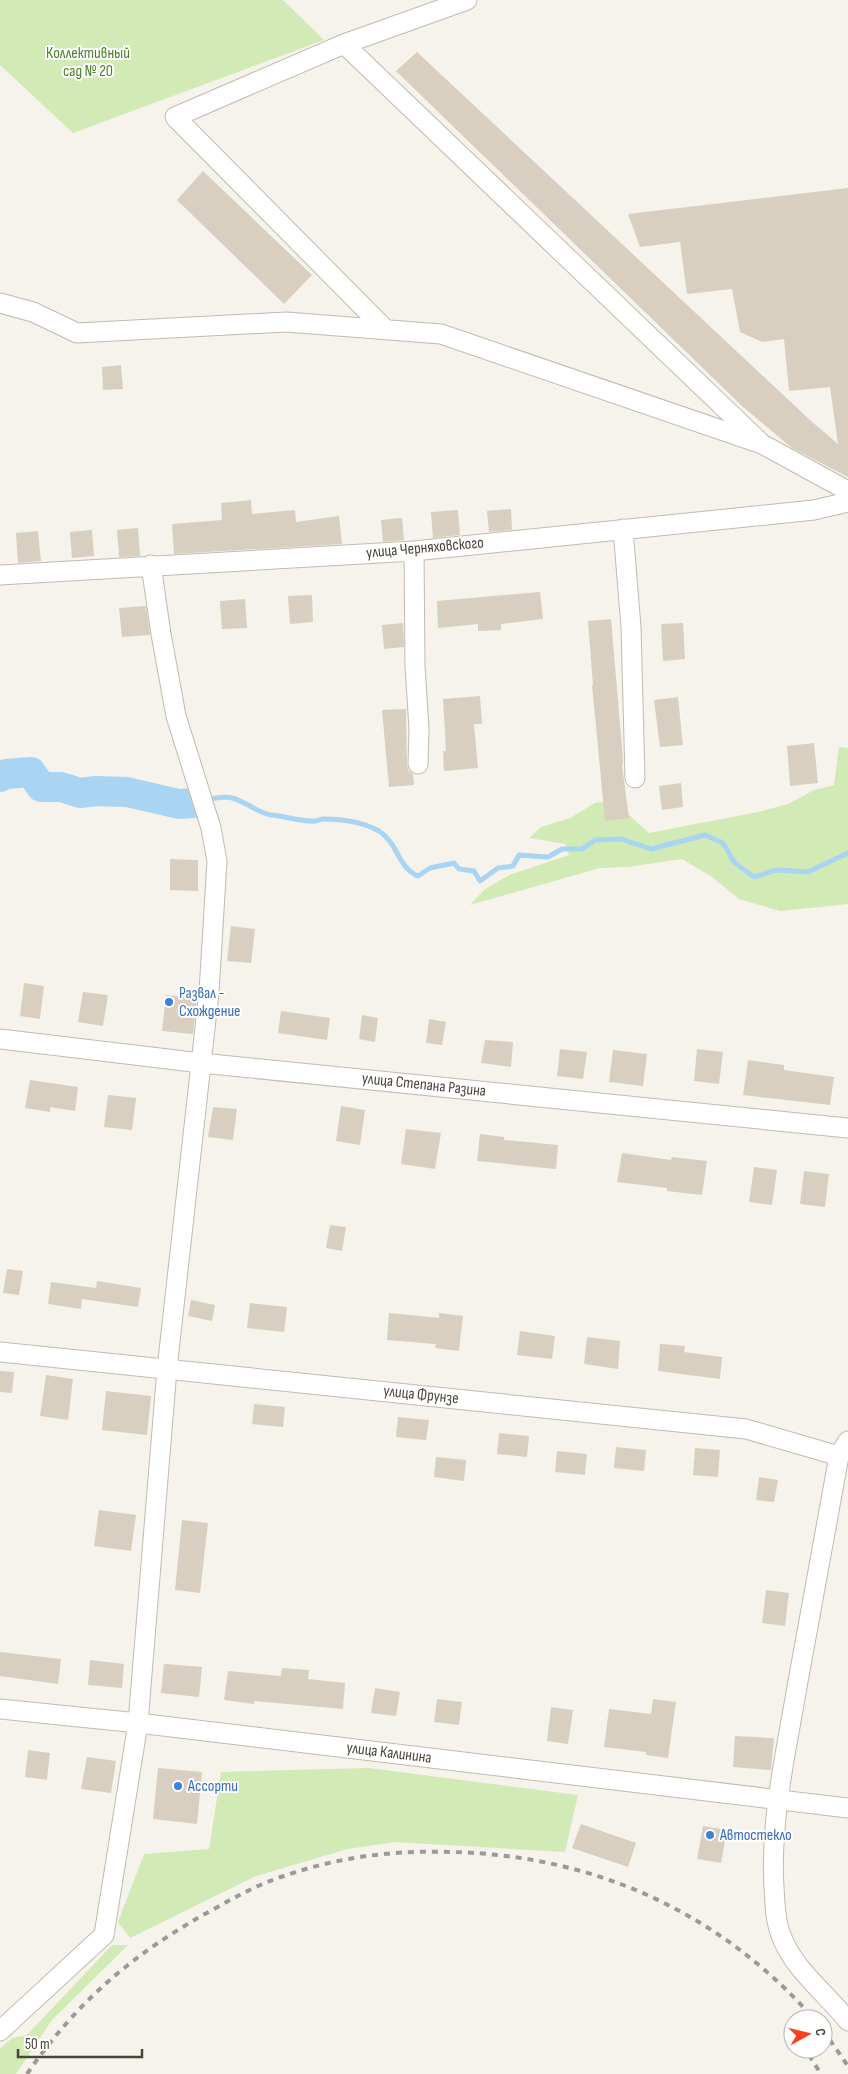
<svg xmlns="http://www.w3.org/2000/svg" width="848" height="2074" viewBox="0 0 848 2074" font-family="'Sofia Sans Condensed',sans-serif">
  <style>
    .green { fill: #d2eab5 }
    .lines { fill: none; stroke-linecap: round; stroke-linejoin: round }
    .stream { stroke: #a9d4f2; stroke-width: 5 }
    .river { stroke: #a9d4f2; stroke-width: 30 }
    .building { fill: #d8cfc1 }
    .minor-casing { stroke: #c2bbae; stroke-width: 21 }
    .minor { stroke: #fff; stroke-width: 19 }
    .rail { stroke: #9a9a9a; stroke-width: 4; stroke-dasharray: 6 6; stroke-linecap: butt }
    .shop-dot { fill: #3f7fe0; stroke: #fff; stroke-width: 2 }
    .labels { text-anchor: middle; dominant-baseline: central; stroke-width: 4; stroke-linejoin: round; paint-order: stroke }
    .park-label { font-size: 16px; fill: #4a7f2a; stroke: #fff }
    .street-label { font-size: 16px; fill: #4b4439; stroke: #fff }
    .shop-label { font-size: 16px; fill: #366cbe; stroke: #fff; text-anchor: start }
  </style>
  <rect width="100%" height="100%" fill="#f6f3ec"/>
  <!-- green -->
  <path class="green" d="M0 0H283L324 40 73 133 0 65Z
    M839 747 848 748V904L780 911 739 899 712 877 682 859 628 867 600 868 470 905 484 890 509 875 569 855 565 844 529 838 541 827 570 818 595 803 617 800 630 816 649 833 758 812 788 804 814 790 834 785Z
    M369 1768 578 1795 565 1852 395 1842 348 1849 256 1876 130 1938 118 1922 144 1854 209 1849 221 1772Z
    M112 1945H128L52 2020 16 2074H0V2049L12 2038 27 2035Z"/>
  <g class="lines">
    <!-- stream -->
    <path class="stream" d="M209 799C216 798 226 796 232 798 245 801 258 813 271 815 285 816 298 821 312 821 316 822 320 819 323 819 342 819 361 821 379 831 398 843 398 868 418 876L430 868 454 863 459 869 474 871 480 881 498 868 513 866 519 855 548 857 562 849H582L595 840 621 839 651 849 705 835 723 843 734 862 754 877 776 870 808 872 848 853"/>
    <!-- river -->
    <path class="river" d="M0 777 6 774 31 772 41 787H61L80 793 96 791 127 792 179 804 194 803"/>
  </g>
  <!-- building -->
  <path class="building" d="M417 52 811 421 838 444 830 387 789 391 784 339 762 342 740 332 732 289 687 294 680 242 640 247 628 214 848 188V477L792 448 742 406 396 71Z
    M203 171 312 275 284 304 177 200Z
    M121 365 123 389 103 390 102 367Z
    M251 500 252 514 295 510 296 522 339 516 342 544 174 554 172 524 222 520 221 503Z
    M511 509 512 530 489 532 487 511Z
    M458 510 460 535 433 538 431 512Z
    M402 518 404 540 383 542 381 520Z
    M138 528 140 556 119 557 117 530Z
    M92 530 94 556 72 558 70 532Z
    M38 531 41 561 18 563 16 533Z
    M540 592 543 619 501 624V630L478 631V624L438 628 437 601Z
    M312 595 313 622 290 624 288 596Z
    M245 599 247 628 222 629 220 601Z
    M146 606 150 635 122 637 119 608Z
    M611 619 623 759V765H622L629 818 605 821 592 685H593L588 621Z
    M403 623 404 647 384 649 382 625Z
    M683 623 685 659 663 661 661 624Z
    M480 696 482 724H474L478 768 444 771 443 751H446L443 699Z
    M678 697 683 745 660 747 654 700Z
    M406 709 407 764 408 770 413 774 414 785 389 787 382 710Z
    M814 743 818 783 790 786 787 746Z
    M681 783 683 807 662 810 659 786Z
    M170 859 198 860V891L170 890Z
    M231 926 255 929 251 963 227 961Z
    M24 983 44 986 40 1019 20 1016Z
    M83 992 108 995 103 1026 78 1022Z
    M166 995 197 998 193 1034 162 1031Z
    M281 1011 330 1018 327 1040 278 1033Z
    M362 1015 378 1018 375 1042 359 1039Z
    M429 1019 446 1022 442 1045 426 1043Z
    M485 1040 513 1042 511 1067 481 1063Z
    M560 1049 587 1052 583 1079 557 1076Z
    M697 1049 723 1052 719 1084 694 1081Z
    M613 1050 647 1054 643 1086 609 1082Z
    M748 1060 784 1065V1070L834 1077 830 1105 743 1095Z
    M30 1080 78 1087 75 1111 50 1107V1112L25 1108Z
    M108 1095 136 1098 132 1130 104 1127Z
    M341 1106 365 1110 360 1145 336 1141Z
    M213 1107 237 1109 233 1140 208 1137Z
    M406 1129 441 1133 435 1169 401 1164Z
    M480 1134 504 1137V1140L558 1145 556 1169 477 1161Z
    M622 1153 671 1160 672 1157 707 1161 702 1195 667 1191V1188L617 1182Z
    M754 1167 777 1170 772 1205 749 1202Z
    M804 1171 829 1174 825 1207 800 1204Z
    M330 1225 346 1227 342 1251 326 1248Z
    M7 1269 23 1271 19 1295 3 1293Z
    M97 1281 141 1288 138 1307 82 1299 81 1309 48 1304 51 1282 96 1288Z
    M191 1300 215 1305 212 1321 188 1316Z
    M250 1303 287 1307 284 1332 247 1328Z
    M389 1313 439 1318V1313L463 1316 459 1351 435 1348 436 1344 387 1340Z
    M520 1331 555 1336 552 1359 517 1355Z
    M587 1337 620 1341 618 1369 584 1364Z
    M660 1344 685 1346 684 1352 722 1357 720 1379 658 1371Z
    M0 1371 14 1372 12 1393 0 1392Z
    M46 1375 73 1379 68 1420 40 1416Z
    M106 1391 151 1396 147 1435 102 1430Z
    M254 1404 285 1407 283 1427 252 1424Z
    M398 1417 429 1420 426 1440 396 1437Z
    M499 1433 529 1436 527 1457 497 1454Z
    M616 1447 646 1450 644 1471 614 1468Z
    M695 1448 720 1450 718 1477 693 1475Z
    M557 1451 587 1454 585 1475 555 1472Z
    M436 1457 466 1460 464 1481 434 1477Z
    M759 1477 778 1480 774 1502 756 1500Z
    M99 1510 136 1515 131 1551 94 1546Z
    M182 1520 208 1523 200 1593 175 1590Z
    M766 1590 789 1593 785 1626 762 1623Z
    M0 1652 61 1659 58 1684 0 1676Z
    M90 1660 124 1664 122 1688 88 1685Z
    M164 1664 202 1667 199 1697 161 1693Z
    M282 1668 309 1670 308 1679 345 1683 343 1709 254 1701V1704L224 1700 228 1671 281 1676Z
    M375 1688 400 1692 396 1716 371 1713Z
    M437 1699 462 1702 459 1725 434 1722Z
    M653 1699 676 1702 668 1758 646 1755V1752L604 1747 609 1709 651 1714Z
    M551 1707 573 1710 568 1744 547 1741Z
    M735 1736 774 1738 771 1770 733 1767Z
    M28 1750 50 1753 47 1780 25 1777Z
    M87 1757 116 1761 111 1793 81 1789Z
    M158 1768 202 1772 197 1824 153 1819Z
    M581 1824 636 1843 628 1867 572 1848Z
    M703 1826 727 1830 721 1863 697 1859Z"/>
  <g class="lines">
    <!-- minor casing -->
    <g class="minor-casing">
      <path id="minor" d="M344 44 762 444 848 491
        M0 303 33 312 77 333 286 322 441 334 762 444
        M386 330 175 117 344 44 467 0
        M623 529 631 627 635 778
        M414 551 415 666 419 729 418 764
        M0 575 414 551 814 510 848 502
        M0 1039 201 1063 848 1128
        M0 1352 746 1429 839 1456
        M848 1441 839 1456C825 1533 811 1610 797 1687 786 1753 770 1819 774 1887 775 1903 775 1920 781 1935 793 1969 826 1993 848 2021
        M0 1709 138 1723 848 1808
        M0 2031 104 1935 138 1723 167 1369 209 992 217 861 211 828 176 716 161 634 151 565"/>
    </g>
    <!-- minor -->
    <use href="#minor" class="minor"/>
    <!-- rail -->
    <path class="rail" d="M823 2030 848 2066
      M809 2055 821 2074
      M27 2074C78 2000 135 1952 214 1909 237 1896 259 1884 284 1876 338 1857 394 1850 451 1852 593 1855 720 1912 814 2019"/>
  </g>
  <!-- markers -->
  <g class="shop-dot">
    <circle cx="169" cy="1002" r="5"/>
    <circle cx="178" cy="1786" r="5"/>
    <circle cx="710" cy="1835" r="5"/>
  </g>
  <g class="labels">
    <!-- park labels -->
    <g class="park-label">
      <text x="88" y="53">Коллективный<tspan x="88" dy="18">сад № 20</tspan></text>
    </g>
    <!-- street labels -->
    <g class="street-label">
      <text transform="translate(425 548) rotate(-5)">улица Черняховского</text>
      <text transform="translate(424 1085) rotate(6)">улица Степана Разина</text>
      <text transform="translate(421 1395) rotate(6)">улица Фрунзе</text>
      <text transform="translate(389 1753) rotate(7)">улица Калинина</text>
    </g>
    <!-- shop labels -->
    <g class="shop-label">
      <text x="179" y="993">Развал -<tspan x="179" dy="18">Схождение</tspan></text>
      <text x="188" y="1786">Ассорти</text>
      <text x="720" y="1835">Автостекло</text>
    </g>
  </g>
  <!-- north arrow -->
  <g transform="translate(808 2034) rotate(82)"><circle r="24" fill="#ffffff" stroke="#b7b4b0"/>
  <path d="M0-4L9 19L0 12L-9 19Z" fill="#fc3f1d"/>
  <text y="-8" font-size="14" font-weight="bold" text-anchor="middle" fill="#4b4439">С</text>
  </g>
  <!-- scale -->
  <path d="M18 2049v8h124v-8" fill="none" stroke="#4b4439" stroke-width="2.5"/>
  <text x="25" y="2049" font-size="15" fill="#4b4439" stroke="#ffffff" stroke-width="4" paint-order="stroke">50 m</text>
</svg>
